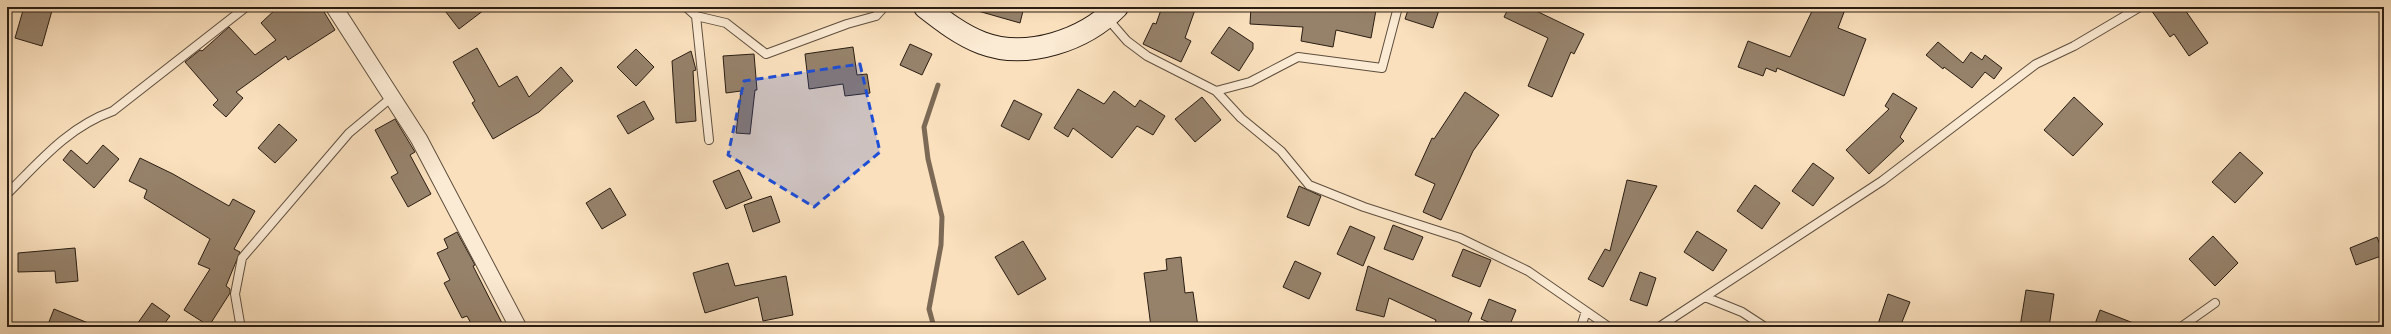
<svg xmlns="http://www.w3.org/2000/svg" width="2391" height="334" viewBox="0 0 2391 334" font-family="'Gentium Book Plus',serif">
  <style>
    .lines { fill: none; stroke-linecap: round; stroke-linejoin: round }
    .stream { stroke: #7c6a56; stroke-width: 5 }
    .building { fill: #96826b; stroke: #2a1d13 }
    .lane-casing { stroke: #5e4e3e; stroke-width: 10 }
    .street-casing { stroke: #5e4e3e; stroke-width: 18 }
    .secondary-casing { stroke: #2a1d13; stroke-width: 24 }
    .lane { stroke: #fcebd4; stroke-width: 8 }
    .street { stroke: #fcebd4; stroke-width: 16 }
    .secondary { stroke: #fcebd4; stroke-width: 22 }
    .marked { fill: #1d4ed8; fill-opacity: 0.2; stroke: #1d4ed8; stroke-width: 3; stroke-dasharray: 8 5; stroke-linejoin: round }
  </style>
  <rect width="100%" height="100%" fill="#fae0bd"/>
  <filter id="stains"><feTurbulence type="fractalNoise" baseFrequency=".005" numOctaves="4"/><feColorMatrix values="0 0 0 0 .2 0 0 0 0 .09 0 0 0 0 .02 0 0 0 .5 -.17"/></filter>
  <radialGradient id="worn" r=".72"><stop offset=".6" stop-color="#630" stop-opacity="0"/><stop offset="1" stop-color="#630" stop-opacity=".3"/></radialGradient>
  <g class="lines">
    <!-- stream -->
    <path class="stream" d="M934 327 929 309 941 245 942 217 928 159 924 127 938 85"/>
  </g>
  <!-- building -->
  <path class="building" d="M24 7H53L42 46 15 38Z
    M278 7H321L335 30 288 60 286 56 236 92 243 98 226 117 213 105 218 100 185 62 200 50 202 51 229 27 255 55 276 40 261 23Z
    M442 7H488L459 29Z
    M979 7H1024L1020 23 978 11Z
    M1162 7H1196L1185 38 1191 41 1181 62 1143 44 1153 23 1156 24Z
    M1251 7H1328L1350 11 1351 7H1363L1376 10 1371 38 1336 30 1333 47 1301 41 1303 27 1250 24Z
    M1409 7H1440L1433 28 1405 19Z
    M1509 7H1528L1584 34 1574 54 1571 52 1552 97 1528 86 1548 38 1504 17Z
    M1814 7H1846L1838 28 1866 39 1844 96 1777 68 1776 72 1766 68 1763 76 1738 67 1748 41 1790 57Z
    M2149 7H2183L2208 43 2189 56 2174 34 2170 37Z
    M1229 27 1253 43V49L1239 71 1211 53Z
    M1938 42 1963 63 1971 52 1982 60 1985 55 2002 68 1994 79 1985 72 1972 88 1944 67 1943 69 1926 55Z
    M910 44 932 54 922 75 900 65Z
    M853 47 857 75 867 74 870 93 845 96 843 84 809 89 805 54Z
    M477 48 499 87 517 76 529 97 561 67 573 81 539 112 493 139 472 103 475 101 453 62Z
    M636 49 654 67 636 86 617 67Z
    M691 51 696 70 693 71 696 121 676 123 672 61Z
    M754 54 757 90H755L750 134 736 133 741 91 726 93 723 56Z
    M1078 89 1104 104 1114 91 1135 107 1140 100 1165 116 1153 135 1137 126 1112 158 1073 128 1068 137 1054 128Z
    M1465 92 1499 115 1473 151 1441 220 1423 212 1435 184 1415 175 1432 138 1434 139Z
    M1893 93 1917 108 1900 137 1904 141 1869 174 1846 150 1889 109 1885 106Z
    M1202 97 1221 120 1195 142 1175 119Z
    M2074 97 2103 124 2073 156 2044 130Z
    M1014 100 1042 114 1029 140 1001 126Z
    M644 101 654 119 628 134 617 116Z
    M395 119 415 152 410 155 431 194 408 207 391 177 398 173 375 130Z
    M279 124 297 140 275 163 258 148Z
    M103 145 119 159 94 188 63 160 71 150 87 164Z
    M2240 152 2263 173 2235 203 2212 182Z
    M140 158 173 174 229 206 233 199 255 211 234 249 240 252 226 286 230 289V293L209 326 184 310 210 269 198 264 210 239 144 198 147 190 129 181Z
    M1813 163 1834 178 1813 206 1792 191Z
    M739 170 752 198 726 209 713 181Z
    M1627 180 1657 186 1603 287 1588 279 1605 249 1610 251Z
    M1755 185 1780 203 1762 229 1737 211Z
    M1299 186 1321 196 1309 226 1287 217Z
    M610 188 626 215 602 229 586 203Z
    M771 196 780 222 753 232 744 205Z
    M1393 225 1423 237 1413 260 1384 249Z
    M1350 226 1375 237 1363 266 1337 254Z
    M1697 231 1727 250 1713 271 1684 252Z
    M457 232 475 265 473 266 504 327H473L467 316 462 318 444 283 450 280 437 253 448 248 444 239Z
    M2213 236 2238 263 2215 286 2189 259Z
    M2377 237 2384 255 2356 265 2350 248Z
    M1023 241 1046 279 1018 295 995 257Z
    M75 248 78 281 56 283 55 271 18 272V253Z
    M1463 249 1491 260 1480 287 1452 276Z
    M1181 257 1185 293 1193 292 1198 327H1151L1144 273 1167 270 1166 259Z
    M1295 261 1321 273 1309 299 1283 287Z
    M728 263 735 286 786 276 793 315 763 321 758 297 705 313 693 273Z
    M1368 266 1472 313 1466 327H1433L1436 320 1389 298 1384 317 1356 310Z
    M1640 272 1656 278 1647 306 1630 300Z
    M2026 290 2054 294 2049 327H2020Z
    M1888 294 1910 302 1900 327H1877Z
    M1489 299 1516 310 1509 327H1500L1481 319Z
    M152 303 170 316 162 327H135Z
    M54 309 93 325 92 327H47Z
    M2100 310 2141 326V327H2094Z"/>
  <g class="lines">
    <!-- lane casing -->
    <g class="lane-casing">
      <path id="lane" d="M686 7 696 16 726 23 766 54 847 24 876 16 884 7
        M696 16 709 140
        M1107 18 1127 41 1147 56 1216 91 1250 82 1298 57 1382 68 1398 7
        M1216 91 1241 118 1281 151 1309 185 1364 207 1460 238 1528 271 1609 327
        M7 194C40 161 68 127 113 111L246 7
        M1705 297 1742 312 1765 327
        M238 327 240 323 235 294 242 258 349 133 392 97
        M1581 327 1586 311
        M1659 327 1882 181 2036 64 2074 46 2140 7
        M2181 327 2215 303"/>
    </g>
    <!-- street casing -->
    <g class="street-casing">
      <path id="street" d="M334 7 419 139 518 327"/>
    </g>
    <!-- secondary casing -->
    <g class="secondary-casing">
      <path id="secondary" d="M925 7C943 21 961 35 982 43 1027 60 1085 40 1117 7"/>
    </g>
    <!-- lane -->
    <use href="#lane" class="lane"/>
    <!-- street -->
    <use href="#street" class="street"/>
    <!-- secondary -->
    <use href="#secondary" class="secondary"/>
  </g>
  <!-- marked area -->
  <path class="marked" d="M860 64 880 152 814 207 728 155 744 81Z"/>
  <!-- margin -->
  <rect width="2391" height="334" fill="none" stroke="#fae0bd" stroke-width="24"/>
  <rect x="8" y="8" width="2375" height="318" fill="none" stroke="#2a1d13" stroke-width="2"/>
  <rect x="12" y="12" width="2367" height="310" fill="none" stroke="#2a1d13"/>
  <rect width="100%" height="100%" filter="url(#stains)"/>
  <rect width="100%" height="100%" fill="url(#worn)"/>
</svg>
